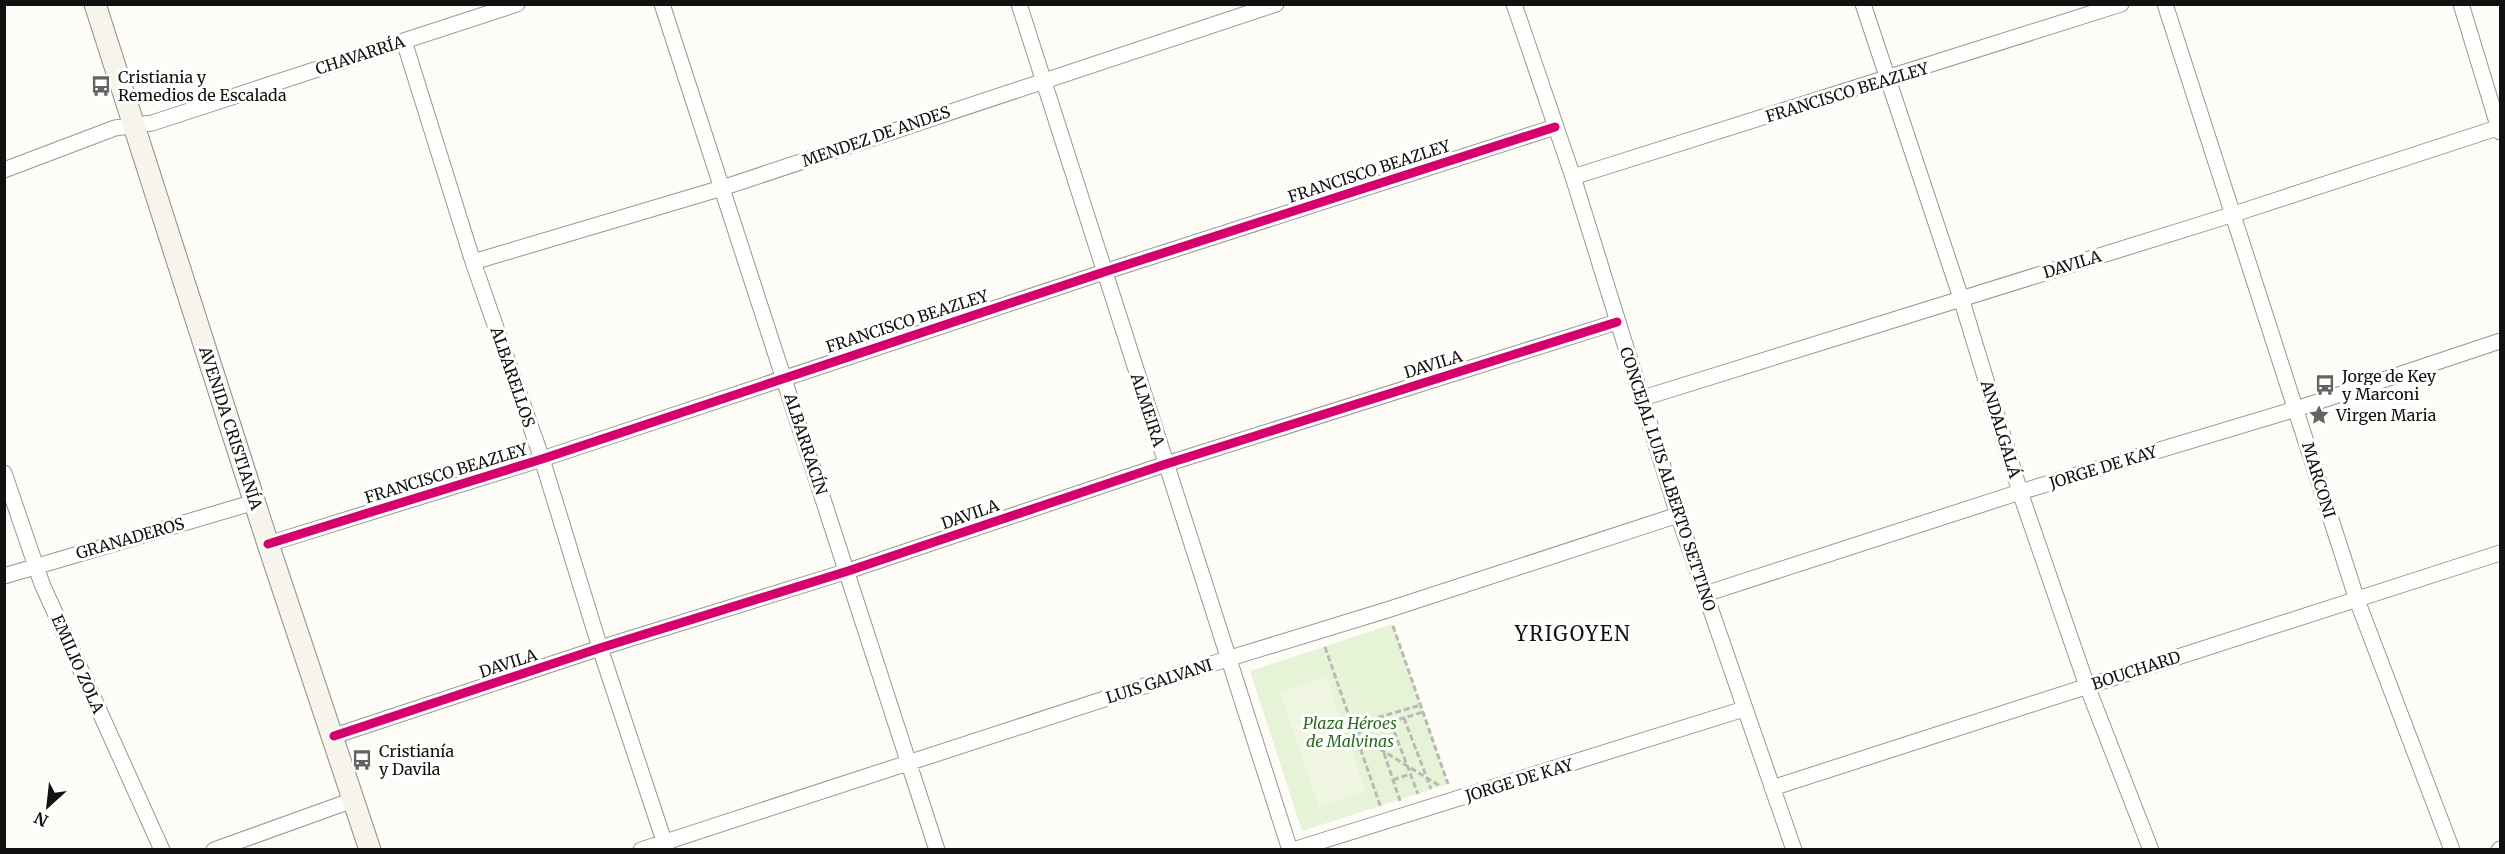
<svg xmlns="http://www.w3.org/2000/svg" width="2505" height="854" viewBox="0 0 2505 854" font-family="Merriweather,serif">
  <style>
    .green { fill: #e7f3d7 }
    .pitch { fill: #f0f6e1 }
    .lines { fill: none; stroke-linecap: round; stroke-linejoin: round }
    .street-casing { stroke: #979795; stroke-width: 17 }
    .secondary-casing { stroke: #8e8d8b; stroke-width: 23 }
    .path { stroke: #b9b9b8; stroke-width: 3; stroke-dasharray: 6 3; stroke-linecap: butt }
    .street { stroke: #fffffe; stroke-width: 15 }
    .secondary { stroke: #f6f4eb; stroke-width: 21 }
    .cycleway-casing { stroke: #fff; stroke-width: 13 }
    .cycleway { stroke: #d6006c; stroke-width: 9 }
    .labels { text-anchor: middle; dominant-baseline: central; stroke-width: 6; stroke-linejoin: round; paint-order: stroke }
    .street-label { font-size: 16px; fill: #111; stroke: #fff }
    .poi-label { font-size: 16px; fill: #111; stroke: #fff; text-anchor: start }
    .park-label { font-size: 16px; font-style: italic; fill: #2f6b1f; stroke: #fff }
    .quarter-label { font-size: 20px; letter-spacing: 1.5px; fill: #111; stroke: #fff }
  </style>
  <rect width="100%" height="100%" fill="#fdfcf7"/>
  <!-- green -->
  <path class="green" d="M1393 624 1448 784 1302 831 1250 671Z"/>
  <!-- pitch -->
  <path class="pitch" d="M1326 677 1365 791 1319 807 1280 693Z"/>
  <g class="lines">
    <!-- street casing -->
    <g class="street-casing">
      <path id="street" d="M662 4 937 850
        M1019 4 1290 850
        M1514 4 1573 177 1678 515 1794 850
        M1863 4 1961 298 2020 492 2087 686 2151 850
        M2165 4 2357 600 2452 850
        M2461 4 2500 132
        M404 41 473 262 542 459 600 648 667 850
        M4 170 115 128 152 123 517 4
        M1573 177 2121 4
        M473 262 722 188 1276 4
        M1643 398 2234 214 2500 127
        M4 473 42 584 162 850
        M268 544 542 459 1104 272 1555 127
        M4 576 255 502
        M1705 594 2020 492 2296 409 2500 341
        M334 736 600 648 848 571 1166 464 1617 322
        M1772 788 2500 553
        M214 850 353 800
        M641 850 1227 659 1387 610 1678 515
        M1293 850 1744 709
        M2499 850 2500 849"/>
    </g>
    <!-- secondary casing -->
    <g class="secondary-casing">
      <path id="secondary" d="M95 4 268 544 370 850"/>
    </g>
    <!-- path -->
    <path class="path" d="M1393 626 1448 784
      M1325 647 1381 808
      M1404 718 1431 789
      M1391 723 1418 794
      M1352 725 1421 705
      M1356 733 1423 712
      M1357 735 1440 786
      M1384 753 1400 801
      M1393 780 1410 774"/>
    <!-- street -->
    <use href="#street" class="street"/>
    <!-- secondary -->
    <use href="#secondary" class="secondary"/>
    <!-- cycleway casing -->
    <g class="cycleway-casing">
      <path id="cycleway" d="M268 544 542 459 1104 272 1555 127
        M334 736 600 648 848 571 1166 464 1617 322"/>
    </g>
    <!-- cycleway -->
    <use href="#cycleway" class="cycleway"/>
  </g>
  <!-- icons -->
  <defs>
    <g id="bus-bare" transform="scale(1.62)"><path d="M-5-6H5V4H4V6H2V4H-2V6H-4V4H-5ZM-3.5-4V0h7V-4ZM-3.5 1.2v1.5H-2V1.2ZM2 1.2v1.5H3.5V1.2Z" fill="#646362" stroke="#fff" stroke-width="2.5" paint-order="stroke"/></g>
    <g id="sight-bare" transform="scale(1.62)"><path d="M0-6L1.8-2.2L6-1.7L2.9 1.2L3.7 5.4L0 3.3L-3.7 5.4L-2.9 1.2L-6-1.7L-1.8-2.2Z" fill="#646362" stroke="#fff" stroke-width="2.5" paint-order="stroke"/></g>
  </defs>
  <g fill-rule="evenodd">
    <use href="#bus-bare" x="101" y="86"/>
    <use href="#bus-bare" x="2325" y="385"/>
    <use href="#sight-bare" x="2319" y="415"/>
    <use href="#bus-bare" x="362" y="760"/>
  </g>
  <g class="labels">
    <!-- street labels -->
    <g class="street-label">
      <text transform="translate(360 55) rotate(-18)">CHAVARRÍA</text>
      <text transform="translate(1847 92) rotate(-17)">FRANCISCO BEAZLEY</text>
      <text transform="translate(876 136) rotate(-19)">MENDEZ DE ANDES</text>
      <text transform="translate(1369 171) rotate(-18)">FRANCISCO BEAZLEY</text>
      <text transform="translate(2072 264) rotate(-17)">DAVILA</text>
      <text transform="translate(907 321) rotate(-18)">FRANCISCO BEAZLEY</text>
      <text transform="translate(1433 364) rotate(-17)">DAVILA</text>
      <text transform="translate(513 377) rotate(71)">ALBARELLOS</text>
      <text transform="translate(1148 410) rotate(72)">ALMEIRA</text>
      <text transform="translate(231 428) rotate(72)">AVENIDA CRISTIANÍA</text>
      <text transform="translate(2001 429) rotate(73)">ANDALGALÁ</text>
      <text transform="translate(806 444) rotate(72)">ALBARRACÍN</text>
      <text transform="translate(2103 467) rotate(-17)">JORGE DE KAY</text>
      <text transform="translate(446 473) rotate(-17)">FRANCISCO BEAZLEY</text>
      <text transform="translate(1668 479) rotate(72)">CONCEJAL LUIS ALBERTO SETTINO</text>
      <text transform="translate(2319 480) rotate(73)">MARCONI</text>
      <text transform="translate(970 514) rotate(-19)">DAVILA</text>
      <text transform="translate(130 538) rotate(-16)">GRANADEROS</text>
      <text transform="translate(508 663) rotate(-18)">DAVILA</text>
      <text transform="translate(78 664) rotate(66)">EMILIO ZOLA</text>
      <text transform="translate(2136 670) rotate(-18)">BOUCHARD</text>
      <text transform="translate(1159 681) rotate(-18)">LUIS GALVANI</text>
      <text transform="translate(1519 780) rotate(-17)">JORGE DE KAY</text>
    </g>
    <!-- poi labels -->
    <g class="poi-label">
      <text x="118" y="77">Cristiania y<tspan x="118" dy="18">Remedios de Escalada</tspan></text>
      <text x="2342" y="376">Jorge de Key<tspan x="2342" dy="18">y Marconi</tspan></text>
      <text x="2336" y="415">Virgen Maria</text>
      <text x="379" y="751">Cristianía<tspan x="379" dy="18">y Davila</tspan></text>
    </g>
    <!-- park labels -->
    <g class="park-label">
      <text x="1350" y="723">Plaza Héroes<tspan x="1350" dy="18">de Malvinas</tspan></text>
    </g>
    <!-- quarter labels -->
    <g class="quarter-label">
      <text x="1573" y="633">YRIGOYEN</text>
    </g>
  </g>
  <!-- border -->
  <rect width="2505" height="854" fill="none" stroke="#111111" stroke-width="12"/>
  <!-- north arrow -->
  <g transform="translate(48 806) rotate(207)" stroke="#ffffff" stroke-width="4.5" paint-order="stroke">
  <path d="M0-4.5L10 22L0 15L-10 22Z" fill="#111111"/>
  <text y="-9" font-size="16" font-weight="bold" text-anchor="middle" fill="#111111">N</text>
  </g>
</svg>
